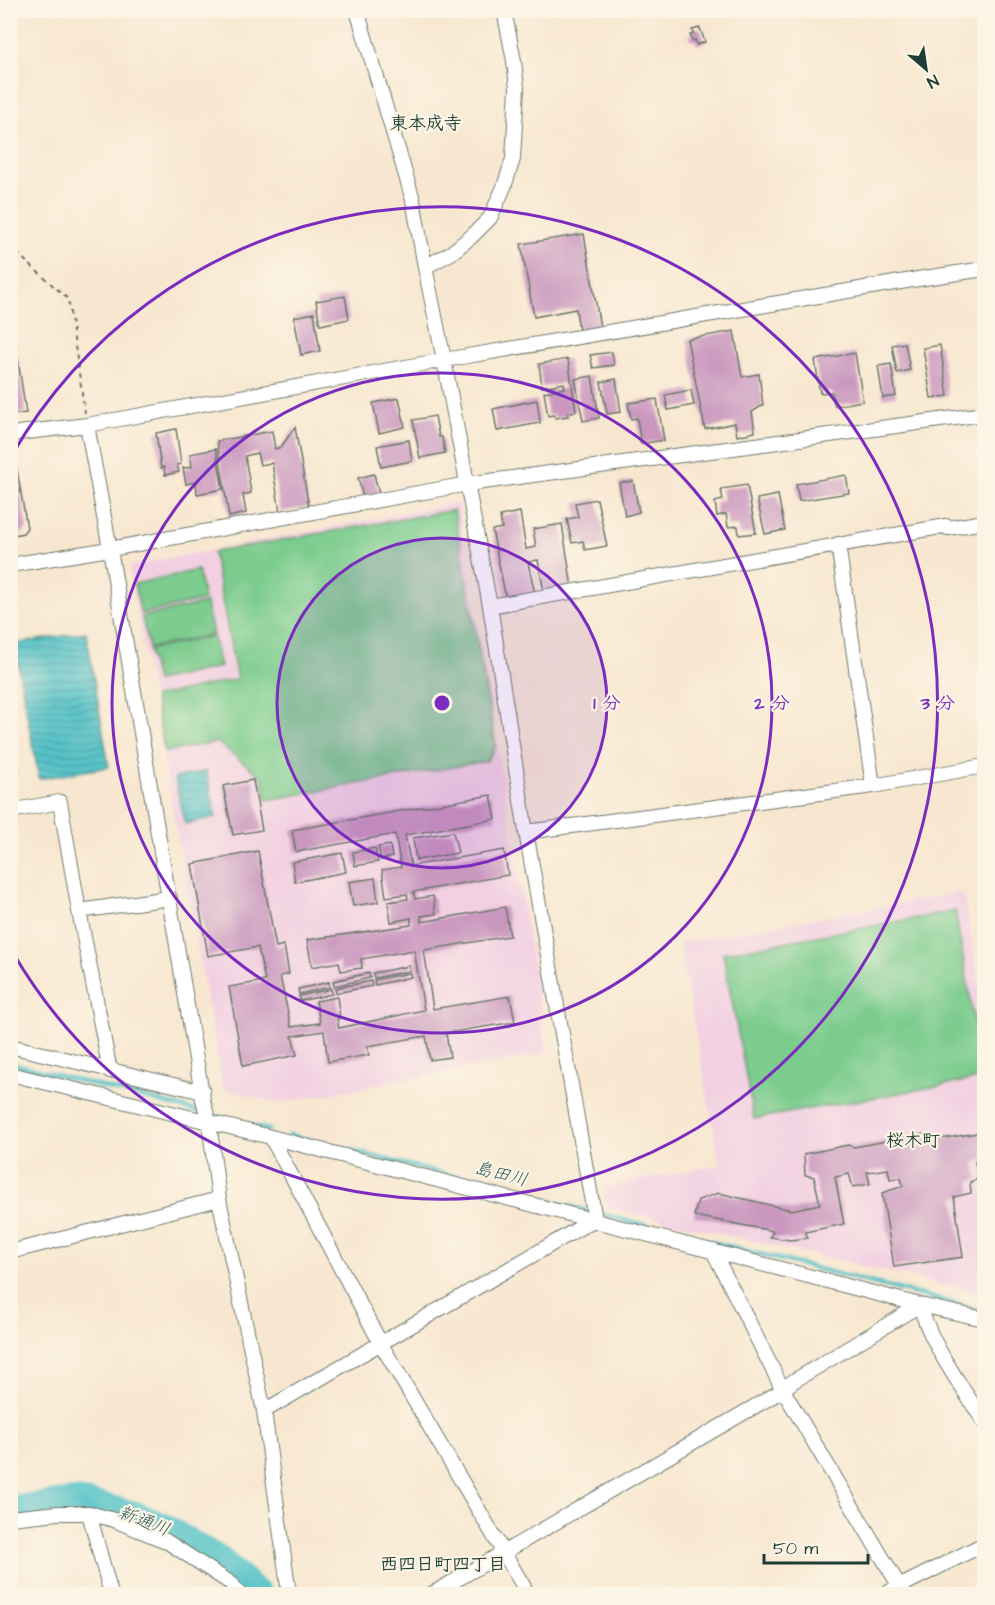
<svg xmlns="http://www.w3.org/2000/svg" width="995" height="1605" viewBox="0 0 995 1605" font-family="'Architects Daughter','Klee One',sans-serif">
  <style>
    .built { fill: #f2d0e2 }
    .pitch { fill: #7bcc8e; stroke: #4d8461; stroke-width: 1.5 }
    .water { fill: url(#water-rules); stroke: #3a807e; stroke-width: 1.5 }
    .lines { fill: none; stroke-linecap: round; stroke-linejoin: round }
    .stream { stroke: #54c2c8; stroke-width: 4.5 }
    .river { stroke: #54c2c8; stroke-width: 26 }
    .building { fill: #ca98bf }
    .minor-casing { stroke: #6b786b; stroke-width: 16 }
    .path { stroke: #6b786b; stroke-width: 2; stroke-dasharray: 4.5 4.5; stroke-linecap: butt }
    .minor { stroke: #fff; stroke-width: 14 }
    .ring { fill: none; stroke: #7b2cbf; stroke-width: 3 }
    .labels { text-anchor: middle; dominant-baseline: central; stroke-width: 4.5; stroke-linejoin: round; paint-order: stroke }
    .neighbourhood-label { font-size: 18px; font-weight: bold; fill: #1f3d34; stroke: #fcf5e5 }
    .water-label { font-size: 18px; font-style: italic; fill: #2c5e59; stroke: #fcf5e5 }
    .centre { fill: #7b2cbf; stroke: #fcf5e5; stroke-width: 3 }
    .ring-label { font-size: 18px; text-anchor: middle; font-weight: bold; fill: #7b2cbf; stroke: #fcf5e5; stroke-width: 4.5; stroke-linejoin: round; paint-order: stroke }
  </style>
  <defs>
    <pattern id="water-rules" width="6" height="5" patternUnits="userSpaceOnUse" patternTransform="scale(1.5)"><rect width="6" height="5" fill="#54c2c8"/><path d="M0 2.5h6" fill="none" stroke="#459fa3"/></pattern>
  </defs>
  <rect width="100%" height="100%" fill="#fcf5e5"/>
  <filter id="ink" filterUnits="userSpaceOnUse"><feTurbulence type="fractalNoise" baseFrequency=".0167" numOctaves="2"/><feDisplacementMap in="SourceGraphic" scale="12" xChannelSelector="R" yChannelSelector="G"/><feConvolveMatrix kernelMatrix="1 2 1 2 8 2 1 2 1" color-interpolation-filters="sRGB"/></filter>
  <filter id="wash" filterUnits="userSpaceOnUse"><feTurbulence type="fractalNoise" baseFrequency=".008" numOctaves="4" result="noise"/><feDisplacementMap in="SourceGraphic" scale="24" xChannelSelector="R" yChannelSelector="G"/><feGaussianBlur stdDeviation="1.35" result="paint"/><feColorMatrix in="noise" values="0 0 0 0 0 0 0 0 0 0 0 0 0 0 0 0 0 1.4 0 .05"/><feComposite in="paint" operator="in"/></filter>
  <g filter="url(#wash)">
    <rect width="100%" height="100%" fill="#f8e7d0"/>
    <!-- built -->
    <path class="built" d="M458 503 547 1053 280 1103 223 1089 129 566Z
      M963 892 984 1012V1294L607 1207 604 1187 720 1165 679 943Z"/>
    <!-- pitch -->
    <path class="pitch" d="M454 510 496 746 487 761 267 800 262 777 217 742 165 752 154 697 237 679 213 552Z
      M198 570 204 600 141 614 134 584Z
      M206 603 213 634 149 648 142 617Z
      M213 636 220 667 156 681 149 650Z
      M955 911 984 1078 754 1119 723 953Z"/>
    <!-- water -->
    <path class="water" d="M86 632 109 767 39 779 14 644Z
      M206 771 216 817 185 824 175 778Z"/>
    <g class="lines">
      <!-- stream -->
      <path class="stream" d="M10 1063 269 1130
        M289 1135 984 1311"/>
      <!-- river -->
      <path class="river" d="M10 1509 74 1501 89 1503 135 1514 162 1525 221 1560 259 1594"/>
    </g>
    <g id="blocks">
      <!-- building -->
      <path class="building" d="M700 28 705 42 697 45 695 40 692 41 690 35 694 34 692 30Z
        M584 234 600 327 579 331 576 309 534 317 521 244Z
        M345 296 349 319 320 325 316 301Z
        M314 313 320 351 301 355 294 317Z
        M10 326H13L26 413 10 415Z
        M734 331 742 377 759 374 763 405 752 412 755 432 737 436 735 423 705 429 687 339Z
        M905 343 910 370 897 373 892 345Z
        M940 345 948 396 931 398 923 348Z
        M612 352 614 365 593 368 590 355Z
        M855 353 863 401 835 406 832 392 820 393 815 360Z
        M568 359 576 411 568 413V416L555 418 554 415 548 416 544 392 565 388 564 383 542 387 539 364Z
        M891 364 896 396 883 398 878 366Z
        M592 376 599 418 583 421 575 379Z
        M616 379 621 412 607 414 601 382Z
        M691 390 694 405 668 410 665 395Z
        M399 398 405 427 379 433 373 403Z
        M657 399 664 440 641 444 637 418 631 419 628 403Z
        M537 400 540 423 497 431 493 409Z
        M435 416 439 437H442L445 453 420 458 413 420Z
        M295 427 309 507 280 512 272 463 260 465 257 453 245 456 251 493 243 495 246 513 229 517 217 441 272 431 275 449 281 447Z
        M176 429 181 464 177 465 179 472 165 475 164 467 161 468 156 433Z
        M409 440 412 461 381 467 377 446Z
        M216 449 223 489 197 494 196 482 186 484 183 468 192 467 190 454Z
        M14 452 27 528 23 533 10 536V453Z
        M374 474 379 494 363 497 358 478Z
        M846 475 849 493 799 501 796 484Z
        M633 481 639 512 625 516 619 483Z
        M747 485 756 533 739 535 738 526 728 527 726 514 717 516 715 502 723 500 721 489Z
        M778 495 785 530 765 534 757 499Z
        M597 499 607 546 585 550 583 541 572 543 567 519 578 517 575 503Z
        M520 512 526 549 536 547 533 529 562 524 572 587 544 592 538 560 528 562 535 594 506 599 492 530 502 528 500 516Z
        M10 746 17 773 10 774Z
        M253 780 262 830 233 835 223 786Z
        M491 795 496 819 405 835 411 866 504 850 508 875 413 892 415 899 433 896 436 914 421 916V922L505 907 510 936 424 950 433 1009 510 996 515 1022 446 1033 450 1057 430 1060 426 1036 367 1046 369 1055 328 1062 324 1031 292 1036 297 1055 243 1066 229 987 265 981 258 947 208 956 192 864 258 851 276 947 284 945 289 974 280 976 291 1027 320 1023 316 1001 337 997 340 1018 337 1019 339 1028 424 1010 414 950 361 959 362 968 341 971 339 962 312 967 307 940 411 925V918L391 922 388 902 408 899 407 894 386 897 382 870 401 867 395 834 296 852 292 830Z
        M453 832 458 853 416 860 413 838Z
        M390 845 392 857 381 860 378 847Z
        M375 848 378 862 355 866 353 852Z
        M342 853 346 872 295 882 292 862Z
        M375 878 378 902 353 906 349 882Z
        M409 966 410 971 374 978 373 973Z
        M369 973 370 978 334 986 333 981Z
        M410 973 411 977 375 985 374 980Z
        M371 981 372 986 336 993 335 988Z
        M329 982 330 987 299 994 298 989Z
        M331 989 332 994 300 1001 299 996Z
        M984 1132V1161L975 1162 978 1179 970 1182 971 1193 954 1197 963 1257 894 1267 882 1193 903 1186 901 1178 890 1179 888 1169 867 1172 870 1184 853 1187 849 1174 835 1177 844 1224 805 1232 808 1238 790 1240 770 1237 773 1231 694 1216 698 1200 719 1193 791 1210 820 1204 814 1177 805 1175 804 1154 848 1145 854 1147 924 1134 932 1136 934 1140Z"/>
    </g>
  </g>
  <g filter="url(#ink)">
    <use href="#blocks" fill-opacity="0" stroke="#6b786b" stroke-width="1.5"/>
    <g class="lines">
      <!-- minor casing -->
      <g class="minor-casing">
        <path id="minor" d="M357 10 413 200 425 267 444 360 490 606 526 832 595 1219
          M425 267 451 253 472 236 490 218 504 187 513 159 517 88 514 61 504 10
          M87 425 110 549 203 1100 209 1122 219 1199 264 1411 289 1594
          M10 434 87 425 444 360 918 279 984 269
          M838 544 873 786
          M10 565 110 549 468 484 984 414
          M490 606 946 526 948 528 984 522
          M10 811 60 802 79 911 110 1071
          M526 832 873 786 984 766
          M79 911 170 898
          M10 1046 203 1092
          M10 1074 271 1137 381 1344 528 1594
          M271 1137 920 1305 984 1319
          M713 1251 783 1390 904 1594
          M10 1252 219 1199
          M920 1305C931 1346 962 1386 984 1422
          M264 1411 595 1219
          M89 1513 111 1594
          M10 1518 58 1513H89L114 1520 166 1541 232 1584 239 1594
          M432 1594 783 1390 792 1382 920 1305
          M885 1594 984 1544"/>
      </g>
      <!-- path -->
      <path class="path" d="M10 247 68 299 85 413"/>
      <!-- minor -->
      <use href="#minor" class="minor"/>
    </g>
  </g>
  <!-- distance rings -->
  <circle cx="442" cy="703" r="165" fill="#7b2cbf" fill-opacity=".12"/>
  <g class="ring">
    <circle cx="442" cy="703" r="165"/>
    <circle cx="442" cy="703" r="330"/>
    <path d="M12 455A496 496 0 1 1 12 951"/>
  </g>
  <g class="labels">
    <!-- neighbourhood labels -->
    <g class="neighbourhood-label">
      <text x="426" y="123">東本成寺</text>
      <text x="913" y="1140">桜木町</text>
      <text x="443" y="1564">西四日町四丁目</text>
    </g>
    <!-- water labels -->
    <g class="water-label">
      <text transform="translate(501 1174) rotate(14)">島田川</text>
      <text transform="translate(144 1521) rotate(21)">新通川</text>
    </g>
  </g>
  <circle cx="442" cy="703" r="9" class="centre"/>
  <g class="ring-label">
    <text x="607" y="709">1 分</text>
    <text x="772" y="709">2 分</text>
    <text x="938" y="709">3 分</text>
  </g>
  <!-- margin -->
  <rect width="995" height="1605" fill="none" stroke="#fcf5e5" stroke-width="36"/>
  <!-- north arrow -->
  <g transform="translate(926 69) rotate(151)" stroke="#fcf5e5" stroke-width="4.5" paint-order="stroke">
  <path d="M0-4.5L10 22L0 15L-10 22Z" fill="#1f3d34"/>
  <text y="-9" font-size="16" font-weight="bold" text-anchor="middle" fill="#1f3d34">N</text>
  </g>
  <!-- scale -->
  <path d="M764 1554v9h104v-9" fill="none" stroke="#1f3d34" stroke-width="3"/>
  <text x="773" y="1554" font-size="18" fill="#1f3d34" stroke="#fcf5e5" stroke-width="4.5" paint-order="stroke">50 m</text>
</svg>
